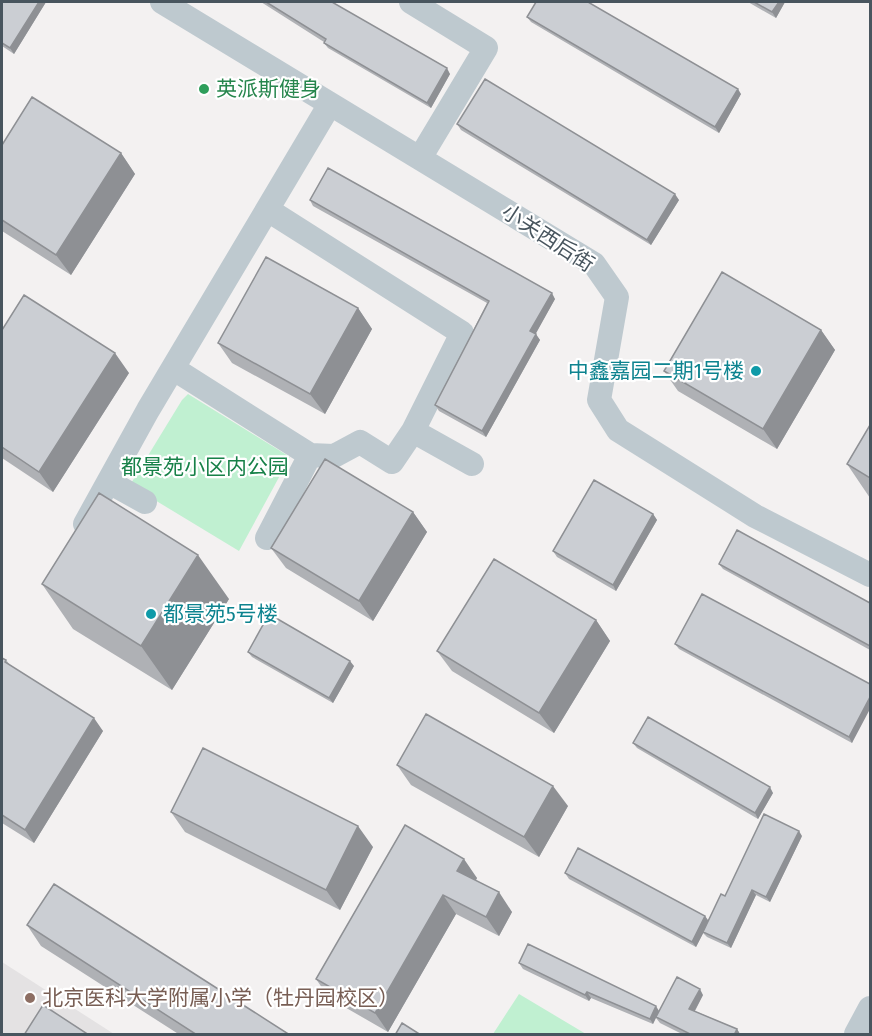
<svg xmlns="http://www.w3.org/2000/svg" width="872" height="1036" viewBox="0 0 872 1036" font-family="'Fira Sans Condensed','Noto Sans SC',sans-serif">
  <style>
    .education { fill: #e4e2e3 }
    .green { fill: #c0f0d1 }
    .lines { fill: none; stroke-linecap: round; stroke-linejoin: round }
    .minor { stroke: #bec9cf; stroke-width: 24 }
    .wall { fill: #afb1b5 }
    .shaded-wall { fill: #8e9094 }
    .building { fill: #cbced3; stroke: #8e9094; stroke-width: 1.5 }
    .leisure-dot { fill: #2e9e5b; stroke: #fff; stroke-width: 2 }
    .culture-dot { fill: #0f9aa8; stroke: #fff; stroke-width: 2 }
    .education-dot { fill: #8d6e63; stroke: #fff; stroke-width: 2 }
    .labels { text-anchor: middle; dominant-baseline: central; stroke-width: 4.5; stroke-linejoin: round; paint-order: stroke }
    .leisure-label { font-size: 21px; fill: #27864d; stroke: #fff; text-anchor: start }
    .street-label { font-size: 21px; fill: #48555e; stroke: #fff }
    .culture-label { font-size: 21px; fill: #0d838f; stroke: #fff; text-anchor: end }
    .park-label { font-size: 21px; fill: #178148; stroke: #fff }
    .education-label { font-size: 21px; fill: #785e54; stroke: #fff; text-anchor: start }
  </style>
  <rect width="100%" height="100%" fill="#f3f1f1"/>
  <!-- education -->
  <path class="education" d="M2 962 114 1034H2Z"/>
  <!-- green -->
  <path class="green" d="M188 394 290 457 239 551 130 485 182 400Z
    M519 994 586 1034H493Z"/>
  <g class="lines">
    <!-- minor -->
    <path class="minor" d="M162 2 594 264 617 297 599 400 618 430 755 516 870 575
      M411 2 486 48 420 158
      M268 210 462 333 413 431 472 464
      M174 369 310 455
      M109 482 145 502
      M85 524 148 410 330 104
      M267 538 310 455 334 456 360 442 392 462 413 431
      M856 1034 870 1008"/>
  </g>
  <!-- wall -->
  <path class="wall" d="M2 2H46L14 54 2 46Z
    M261 2H332L450 74 431 108 328 48 324 43V42Z
    M748 2H785L776 18Z
    M527 17 741 94 719 133 531 22Z
    M457 124 679 200 651 245 461 130Z
    M2 145 121 153 135 174 71 275 2 231Z
    M310 200 555 299 535 334 540 340 486 437 439 411 435 405 487 303 313 206Z
    M358 308 372 329 325 414 232 363 218 343Z
    M2 330 129 373 53 492 2 458Z
    M821 330 835 350 777 449 678 391 664 371Z
    M870 425V498L847 464Z
    M413 512 427 532 373 621 286 568 271 548Z
    M653 514 657 520 616 591 557 557 553 551Z
    M719 564 870 603V650L723 569Z
    M42 584 229 599 172 690 73 629Z
    M596 620 610 641 554 733 452 671 437 651Z
    M675 644 870 684 852 743 679 649Z
    M248 652 354 666 333 703 252 657Z
    M2 658 6 660 10 665 103 731 34 843 2 823Z
    M633 743 773 793 758 819 637 748Z
    M397 765 568 806 539 857 411 785Z
    M171 812 373 847 340 910 185 832Z
    M405 825 477 878 476 880 512 912 499 936 456 914 388 1032 329 998 316 979Z
    M802 836 770 902 756 895 731 948 707 937 703 933 696 947 569 879 565 873 705 916 708 920 725 896Z
    M27 925 290 1035H180L41 946Z
    M519 963 659 1011 703 995 695 1011 737 1029 740 1034 684 1035 660 1023 656 1018 653 1024 591 998 589 1001 523 969Z"/>
  <!-- shaded-wall -->
  <path class="shaded-wall" d="M39 2H46L14 54 10 48Z
    M779 2H785L776 18 772 12Z
    M447 68 450 74 431 108 427 103Z
    M738 89 741 94 719 133 715 127Z
    M121 153 135 174 71 275 56 255Z
    M675 194 679 200 651 245 647 240Z
    M552 293 555 299 534 337 530 331Z
    M358 308 372 329 325 414 310 394Z
    M821 330 835 350 777 449 763 429Z
    M536 334 540 340 486 437 482 431Z
    M115 353 129 373 53 492 39 472Z
    M413 512 427 532 373 621 359 601Z
    M653 514 657 520 616 591 613 585Z
    M198 555 229 599 172 690 141 646Z
    M596 620 610 641 554 733 539 713Z
    M350 661 354 666 333 703 329 698Z
    M870 697V709L852 743 849 737Z
    M94 718 103 731 34 843 25 830Z
    M553 786 568 806 539 857 524 837Z
    M770 787 773 793 758 819 755 813Z
    M358 826 373 847 340 910 326 890Z
    M799 831 802 836 770 902 766 897Z
    M464 859 477 878 470 890 457 871Z
    M752 890 756 895 731 948 727 943Z
    M499 892 512 912 499 936 486 917Z
    M443 895 456 914 388 1032 375 1013Z
    M705 916 709 922 696 947 692 942Z
    M700 989 703 995 693 1014 689 1009Z
    M587 992 591 998 589 1001 585 995Z
    M656 1006 659 1011 653 1024 650 1019Z
    M737 1029 740 1034V1035H734Z"/>
  <!-- building -->
  <path class="building" d="M2 2H39L10 48 2 43Z
    M266 2H332L447 68 427 103 324 43 326 39Z
    M536 2H588L738 89 715 127 527 17Z
    M754 2H779L772 12Z
    M485 79 675 194 647 240 457 124Z
    M32 97 121 153 56 255 2 220V145Z
    M328 168 552 293 530 331 536 334 482 431 435 405 489 301 310 200Z
    M266 257 358 308 310 394 218 343Z
    M722 272 821 330 763 429 664 371Z
    M24 295 115 353 39 472 2 447V330Z
    M870 425V478L847 464Z
    M325 459 413 512 359 601 271 548Z
    M594 480 653 514 613 585 553 551Z
    M99 493 198 555 141 646 42 584Z
    M737 530 870 603V646L719 564Z
    M494 559 596 620 539 713 437 651Z
    M702 594 870 684V697L849 737 675 644Z
    M269 614 350 661 329 698 248 652Z
    M2 658 6 660 5 662 94 718 25 830 2 815Z
    M426 714 553 786 524 837 397 765Z
    M648 717 770 787 755 813 633 743Z
    M203 748 358 826 326 890 171 812Z
    M764 814 799 831 766 897 752 890 727 943 703 932 721 894 725 896Z
    M405 825 464 859 457 871 499 892 486 917 443 895 375 1013 316 979Z
    M578 848 705 916 692 942 565 873Z
    M54 884 290 1035H197L27 925Z
    M528 944 656 1006 650 1019 587 992 585 995 519 963Z
    M677 977 700 989 689 1009 737 1029 734 1035H692L656 1017Z
    M43 1005 89 1035H24Z
    M402 1023 421 1035H395Z"/>
  <!-- markers -->
  <circle class="leisure-dot" cx="204" cy="89" r="6"/>
  <g class="culture-dot">
    <circle cx="756" cy="371" r="6"/>
    <circle cx="151" cy="614" r="6"/>
  </g>
  <circle class="education-dot" cx="30" cy="998" r="6"/>
  <g class="labels">
    <!-- leisure labels -->
    <g class="leisure-label">
      <text x="216" y="89">英派斯健身</text>
    </g>
    <!-- street labels -->
    <g class="street-label">
      <text transform="translate(548 238) rotate(33)">小关西后街</text>
    </g>
    <!-- culture labels -->
    <g class="culture-label">
      <text x="744" y="371">中鑫嘉园二期1号楼</text>
      <text x="163" y="614" text-anchor="start">都景苑5号楼</text>
    </g>
    <!-- park labels -->
    <g class="park-label">
      <text x="205" y="467">都景苑小区内公园</text>
    </g>
    <!-- education labels -->
    <g class="education-label">
      <text x="42" y="998">北京医科大学附属小学（牡丹园校区）</text>
    </g>
  </g>
  <!-- border -->
  <rect width="872" height="1036" fill="none" stroke="#48555e" stroke-width="6"/>
</svg>
